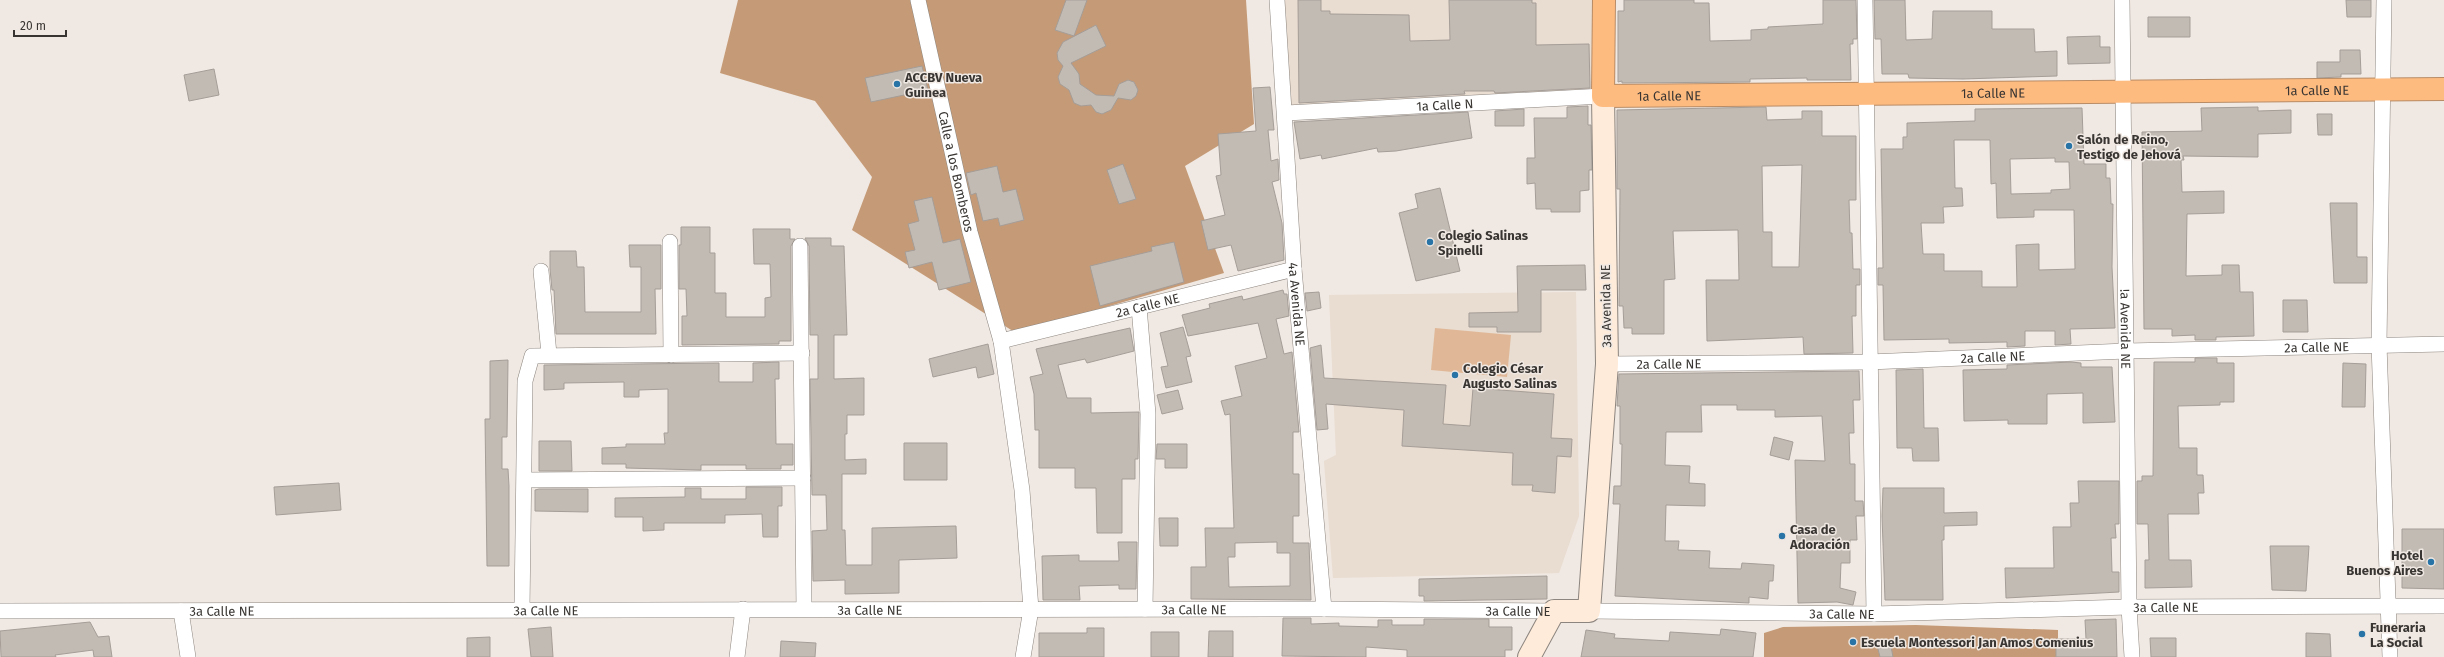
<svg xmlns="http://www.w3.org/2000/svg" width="2444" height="657" viewBox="0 0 2444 657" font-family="'Fira Sans',sans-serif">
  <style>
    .built { fill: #e9dcd0 }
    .green { fill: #e0b897 }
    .forest { fill: #c59b77 }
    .building { fill: #c2bbb4; stroke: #a59d97; fill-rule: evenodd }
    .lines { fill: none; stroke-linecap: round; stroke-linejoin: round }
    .street-casing { stroke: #8c857f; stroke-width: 16 }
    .secondary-casing { stroke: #8c857f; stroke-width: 24 }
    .highway-casing { stroke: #b98c65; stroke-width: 24 }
    .street { stroke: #fff; stroke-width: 15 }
    .secondary { stroke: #ffebd9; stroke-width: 22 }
    .highway { stroke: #febb80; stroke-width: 22 }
    .poi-dot { fill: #2874a7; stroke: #f0e8e2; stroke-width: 1.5 }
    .labels { text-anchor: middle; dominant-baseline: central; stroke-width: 3; stroke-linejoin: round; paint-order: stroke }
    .poi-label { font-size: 13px; font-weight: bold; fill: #383532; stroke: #f0e8e2; text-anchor: start }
    .street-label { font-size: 13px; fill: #383532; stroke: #f0e8e2 }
  </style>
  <rect width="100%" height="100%" fill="#f0e8e2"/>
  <!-- built -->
  <path class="built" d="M1281 0H1602L1603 96 1288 111Z
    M1576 292 1579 516 1559 573 1333 578 1324 461 1336 455 1329 295Z"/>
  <!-- green -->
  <path class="green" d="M1435 328 1511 335 1507 377 1431 370Z"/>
  <!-- forest -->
  <path class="forest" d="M738 0H1246L1254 124 1185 166 1224 273 1016 333 852 230 872 177 815 101 720 73Z
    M1916 625 2058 630V657H1764V633L1783 627Z"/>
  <!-- building -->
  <path class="building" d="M1066 0H1087L1074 36 1055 30Z
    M1298 0H1321V11H1330V14L1409 15 1410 41 1450 40 1449 0H1532V3H1536V45L1589 44 1590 88 1495 93 1494 91H1464L1465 94 1299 103Z
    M1624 0H1694V3H1709L1710 41 1751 40V30L1768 29V27L1823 24V0H1856L1857 39H1853V44H1850L1851 80H1807V78L1750 79V82L1622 83V81L1618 82V11H1624Z
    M1874 0H1905L1906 40 1932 39 1933 11H1992V29H2034L2035 52 2057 51V76L1963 79 1909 78 1908 74H1882L1881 39H1875Z
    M2346 0H2371V17H2347Z
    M2148 17H2190V37H2148Z
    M1096 25 1106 46 1071 63 1079 74 1080 84 1096 95 1114 96 1119 84 1128 80 1134 82 1138 90 1136 96 1131 100 1118 98 1111 110 1102 114 1096 112 1091 105 1081 106 1074 103 1069 90 1060 84 1058 77 1063 66 1058 60 1057 53 1063 42Z
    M2100 36V47H2110V63L2068 64 2067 37Z
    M2340 50H2360L2361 74H2341V77L2317 78V62H2340Z
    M922 66 928 90 871 102 865 78Z
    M214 69 219 95 189 101 184 75Z
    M1270 87 1274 130H1268L1271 161 1278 159 1279 180 1272 182 1282 223 1284 260 1238 271 1231 245 1208 250 1201 221 1225 215 1216 176 1221 175 1218 134 1256 131 1253 88Z
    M1588 106V125H1591L1592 170H1589V190L1580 191V212H1551V209H1536L1535 183 1527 184V158H1535L1534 118H1567V107Z
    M1766 107 1767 120 1802 119V111H1822V136H1856V200H1849L1850 233H1852L1853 269H1860V285H1856V316H1852L1853 353 1804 354 1803 337 1707 341 1706 280H1739L1738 230 1673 231 1675 279 1664 280V334H1632V328H1624L1623 306H1619L1620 189H1617V110ZM1802 165 1799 267H1772V232H1763L1762 166Z
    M2258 107V111L2291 110V133L2258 134V157L2183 156 2184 160H2181L2182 192 2224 191V213L2187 214 2186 276 2222 275V265H2239L2240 292H2253L2254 336 2216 337V340H2195V335L2172 336V329H2144L2142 132 2202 131 2201 108Z
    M2082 108 2084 164H2106V178H2110L2111 204H2113L2112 267 2115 328 2070 329 2071 344 2055 345V331H2025V346L2007 347V342L1949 343V339L1884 340 1883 285H1878V268H1883L1881 149H1903V137H1907V123L1975 121V109ZM1954 140H1990L1991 184 1996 183 1997 218 2034 217V210H2074L2075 269 2039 270V244L2016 245 2017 287H1982V271H1944V254H1923L1921 223H1944L1943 207 1963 206 1962 188H1955ZM2055 158V162H2069L2070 189 2051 190V193L2011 194 2010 159Z
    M1524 109V126H1495V111Z
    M1468 112 1472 138 1396 151 1378 152 1377 148 1322 159 1321 155 1300 159 1294 122Z
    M2317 114H2332V135H2318Z
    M1123 164 1136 199 1119 204 1107 170Z
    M997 166 1003 192 1016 189 1024 220 1000 226 998 218 983 221 976 193 971 195 966 173Z
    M1440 188 1460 271 1416 281 1399 213 1418 208 1415 194Z
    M932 197 943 243 960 239 971 282 939 290 932 262 909 268 905 252 915 250 908 224 919 221 914 201Z
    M2330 203H2357V257H2367V283H2334Z
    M681 227H710V253H715V293H726V317H765V298L771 297 770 264H754L753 229H790V239H795L791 246V341H779V344L682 345V316H687L686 289H679V245H681Z
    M805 238H831V246H844L847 335H834V379L864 378V415H847V434H845V460L866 459V474H842V530H845L846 565H872V528L956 526 957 558 899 560V593L845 594V580L813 581 812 531 827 530 826 495H812L810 379H818V335H810L809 246Z
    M1174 242 1184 282 1100 306 1090 266 1152 251 1151 247Z
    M629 245H661V289H655L656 334H556L554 290H552L550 269V251H576L577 267H584L585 312H641V267H630Z
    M1585 265 1586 290H1541V332H1497V327H1469V313L1518 312 1517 266Z
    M1283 290 1284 294H1287L1289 316 1276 319 1284 354 1292 352 1299 432H1293V474H1299V516H1293V543H1309L1311 600 1191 599V567H1206L1205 528H1234L1230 414 1225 415 1221 401 1242 396 1235 366 1267 358 1258 323 1188 336 1182 315 1210 308 1209 304 1242 296 1243 300ZM1277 542V553H1290V586L1229 587 1228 557H1235V543Z
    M1319 292 1321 308 1307 311 1305 293Z
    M2283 300H2307L2308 332H2283Z
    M1183 327 1191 356 1186 357 1192 382 1166 388 1161 367 1168 366 1160 333Z
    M1130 328 1134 351 1087 363 1085 359 1058 365 1067 398H1091V413L1139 412 1138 459H1135V479H1122V533H1097L1096 488H1075V468H1039V430H1035L1034 394 1030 377 1043 374 1036 349Z
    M988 344 994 374 978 378 976 367 933 377 929 359Z
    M1321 345 1324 378 1446 385 1443 424 1470 426 1473 388 1554 394 1551 438 1572 439 1571 457 1557 456 1555 493 1532 491 1533 485H1512L1513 453 1402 446 1404 410 1326 404 1328 429 1317 430 1310 348Z
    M2195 358H2217V363H2234V402H2220V405L2178 406 2179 448H2197V475H2203L2204 493H2198L2199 514H2168L2169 560H2191L2192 587 2145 588V560H2149L2148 524H2137V481H2142V476H2153L2154 362H2195Z
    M508 360 507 437H502V469H508L509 486V566H487L485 419H490V361Z
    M779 362V379H775L776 444H793V465H781V469H746V465H701V470L626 468V464H602V448L626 447V444H665L664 433H668V389L639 390V397H624V382L564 383V389L544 390V365L719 363V382H753V363Z
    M2071 362 2081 363V367H2112L2115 422 2083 423V393L2047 394V424H2008V420L1964 421 1963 370 2007 369V365Z
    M2343 363 2366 364 2365 407H2342Z
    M1923 369 1924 428H1938L1939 461H1913L1912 448H1897L1896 370Z
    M1859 371 1860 400H1853L1854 433H1849L1850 464H1855V501H1863L1864 516H1856L1857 540H1850V563H1841L1840 588 1856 592 1853 605 1837 602 1798 603 1795 460 1825 461 1822 416 1775 417V410H1737V405H1701L1702 432H1666L1665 465 1690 466 1689 483 1705 484V506L1666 505 1665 541H1679L1678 550 1710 551 1709 568 1741 569 1742 563 1774 565 1773 581H1769L1768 599 1749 597V603L1615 596 1620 504H1613L1614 486H1621L1622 444H1620V406H1617L1619 374Z
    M1178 390 1183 409 1162 414 1157 395Z
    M1774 437 1793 442 1789 460 1770 455Z
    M539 441H571L572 471H539Z
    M904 443H947V480H904Z
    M1157 444H1187V468H1165V459H1156Z
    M2078 481H2119V524H2115L2116 538H2111L2112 572H2119V592L2006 598 2005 568H2054L2053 527H2071L2070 503H2079Z
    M339 483 341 510 276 515 274 487Z
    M746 487H782V506H778V537H763L762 514 725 515V523H664V530L643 531V517H615V498L685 497V488H701V499H746Z
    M1883 488H1944V513L1977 512V525L1944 526V540H1942L1943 600H1885L1882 516Z
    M539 489H588V512L535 511V490Z
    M1159 518H1178V546H1160Z
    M2402 529H2444V589L2402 588Z
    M1118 542H1137L1136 589H1119V585L1079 586 1080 600H1043L1042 556 1079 555V561H1119Z
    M2270 546H2309L2306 591 2272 590Z
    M1547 576V599L1424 601V596H1419V579Z
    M1283 618H1311V624L1339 623V626L1378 627V620H1392V625H1424V619H1489V627H1512V650H1505V657H1407V650L1366 647V657L1282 656Z
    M2116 619 2117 657H2056V639H2086L2085 620Z
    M90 622 98 637 109 636 112 657H94L93 650 55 655 56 657H1L0 631Z
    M551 627 553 657H531L528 629Z
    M1087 628H1104V657H1039V633H1087Z
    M1721 629 1756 633 1753 657H1581L1586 630 1615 634 1614 638 1669 641 1670 632 1720 635Z
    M1209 631H1233V657H1208Z
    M1151 632H1179V657H1151Z
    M2306 633 2330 634 2331 657H2306Z
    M490 637V657H467V638Z
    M2150 638H2176V657H2151Z
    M781 641 816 643 815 657H780Z
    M1876 641H1890L1893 657H1880Z"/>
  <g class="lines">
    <!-- street casing -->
    <g class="street-casing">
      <g id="street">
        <path id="s1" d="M918 0 970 232 1001 341 1022 490 1031 609 1023 657"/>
        <path id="s2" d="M1277 0 1294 269 1324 609"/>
        <path d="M1865 0 1874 614"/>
        <path id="s3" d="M2122 0 2129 607 2132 657"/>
        <path d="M2384 0 2379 344 2390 657"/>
        <path id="s4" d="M1286 113 1603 96"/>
        <path d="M670 242 671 355"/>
        <path d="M800 246 804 609"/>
        <path d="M541 271 549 354"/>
        <path d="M1139 307 1148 414 1145 609"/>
        <path id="s5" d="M1001 341 1294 269"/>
        <path id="s6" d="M1607 364 1869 362 2126 351 2444 344"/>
        <path d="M525 480 803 478"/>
        <path d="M522 610 525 381 532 356 802 353"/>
        <path id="s7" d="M0 611 1324 609 1554 611"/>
        <path d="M181 611 188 657"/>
        <path id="s8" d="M1589 611 1874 614 2129 607 2444 606"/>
        <path d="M737 657 743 609"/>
      </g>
    </g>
    <!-- secondary casing -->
    <g class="secondary-casing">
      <path id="secondary" d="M1529 657 1554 611H1589L1607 364 1603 96"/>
    </g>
    <!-- highway casing -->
    <g class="highway-casing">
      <g id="highway">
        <path id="s9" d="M1604 0 1603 96 2444 89"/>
      </g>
    </g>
    <!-- street -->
    <use href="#street" class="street"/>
    <!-- secondary -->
    <use href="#secondary" class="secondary"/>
    <!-- highway -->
    <use href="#highway" class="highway"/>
  </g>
  <!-- markers -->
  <g class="poi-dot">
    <circle cx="897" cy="84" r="4"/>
    <circle cx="2069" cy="146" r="4"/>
    <circle cx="1430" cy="242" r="4"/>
    <circle cx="1455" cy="375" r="4"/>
    <circle cx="1782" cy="536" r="4"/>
    <circle cx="2431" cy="562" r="4"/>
    <circle cx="2362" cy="634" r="4"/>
    <circle cx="1853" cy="642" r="4"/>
  </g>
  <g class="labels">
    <!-- poi labels -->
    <g class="poi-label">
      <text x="905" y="77">ACCBV Nueva<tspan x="905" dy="15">Guinea</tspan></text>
      <text x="2077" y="139">Salón de Reino,<tspan x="2077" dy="15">Testigo de Jehová</tspan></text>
      <text x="1438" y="235">Colegio Salinas<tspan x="1438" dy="15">Spinelli</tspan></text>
      <text x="1463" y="368">Colegio César<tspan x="1463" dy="15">Augusto Salinas</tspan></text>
      <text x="1790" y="529">Casa de<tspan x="1790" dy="15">Adoración</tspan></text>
      <text x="2423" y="555" text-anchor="end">Hotel<tspan x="2423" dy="15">Buenos Aires</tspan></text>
      <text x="2370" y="627">Funeraria<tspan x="2370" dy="15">La Social</tspan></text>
      <text x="1861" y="642">Escuela Montessori Jan Amos Comenius</text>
    </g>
    <!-- street labels -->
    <g class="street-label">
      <text stroke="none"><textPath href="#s9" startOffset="810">1a Calle NE</textPath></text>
      <text stroke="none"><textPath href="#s9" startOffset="486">1a Calle NE</textPath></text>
      <text stroke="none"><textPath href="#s9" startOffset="162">1a Calle NE</textPath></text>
      <text stroke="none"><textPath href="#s4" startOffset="159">1a Calle N</textPath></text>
      <text stroke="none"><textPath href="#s1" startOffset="176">Calle a los Bomberos</textPath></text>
      <text stroke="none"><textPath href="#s2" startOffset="305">4a Avenida NE</textPath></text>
      <text stroke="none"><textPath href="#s5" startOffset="151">2a Calle NE</textPath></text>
      <text transform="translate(1606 306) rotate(-91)">3a Avenida NE</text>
      <text stroke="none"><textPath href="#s3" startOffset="329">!a Avenida NE</textPath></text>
      <text stroke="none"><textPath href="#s6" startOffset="710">2a Calle NE</textPath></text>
      <text stroke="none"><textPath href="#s6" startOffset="386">2a Calle NE</textPath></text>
      <text stroke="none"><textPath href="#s6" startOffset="62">2a Calle NE</textPath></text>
      <text stroke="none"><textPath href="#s8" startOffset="577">3a Calle NE</textPath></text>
      <text stroke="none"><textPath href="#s7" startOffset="870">3a Calle NE</textPath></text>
      <text stroke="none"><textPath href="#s7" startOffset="1194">3a Calle NE</textPath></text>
      <text stroke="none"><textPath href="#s7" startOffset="546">3a Calle NE</textPath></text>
      <text stroke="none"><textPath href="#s7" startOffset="222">3a Calle NE</textPath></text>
      <text stroke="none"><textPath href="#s7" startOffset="1518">3a Calle NE</textPath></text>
      <text stroke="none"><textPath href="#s8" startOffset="253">3a Calle NE</textPath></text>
    </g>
  </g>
  <!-- scale -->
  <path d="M14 30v6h52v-6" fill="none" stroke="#383532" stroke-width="2"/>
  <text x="20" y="30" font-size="12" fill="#383532" stroke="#f0e8e2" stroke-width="3" paint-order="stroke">20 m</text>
</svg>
